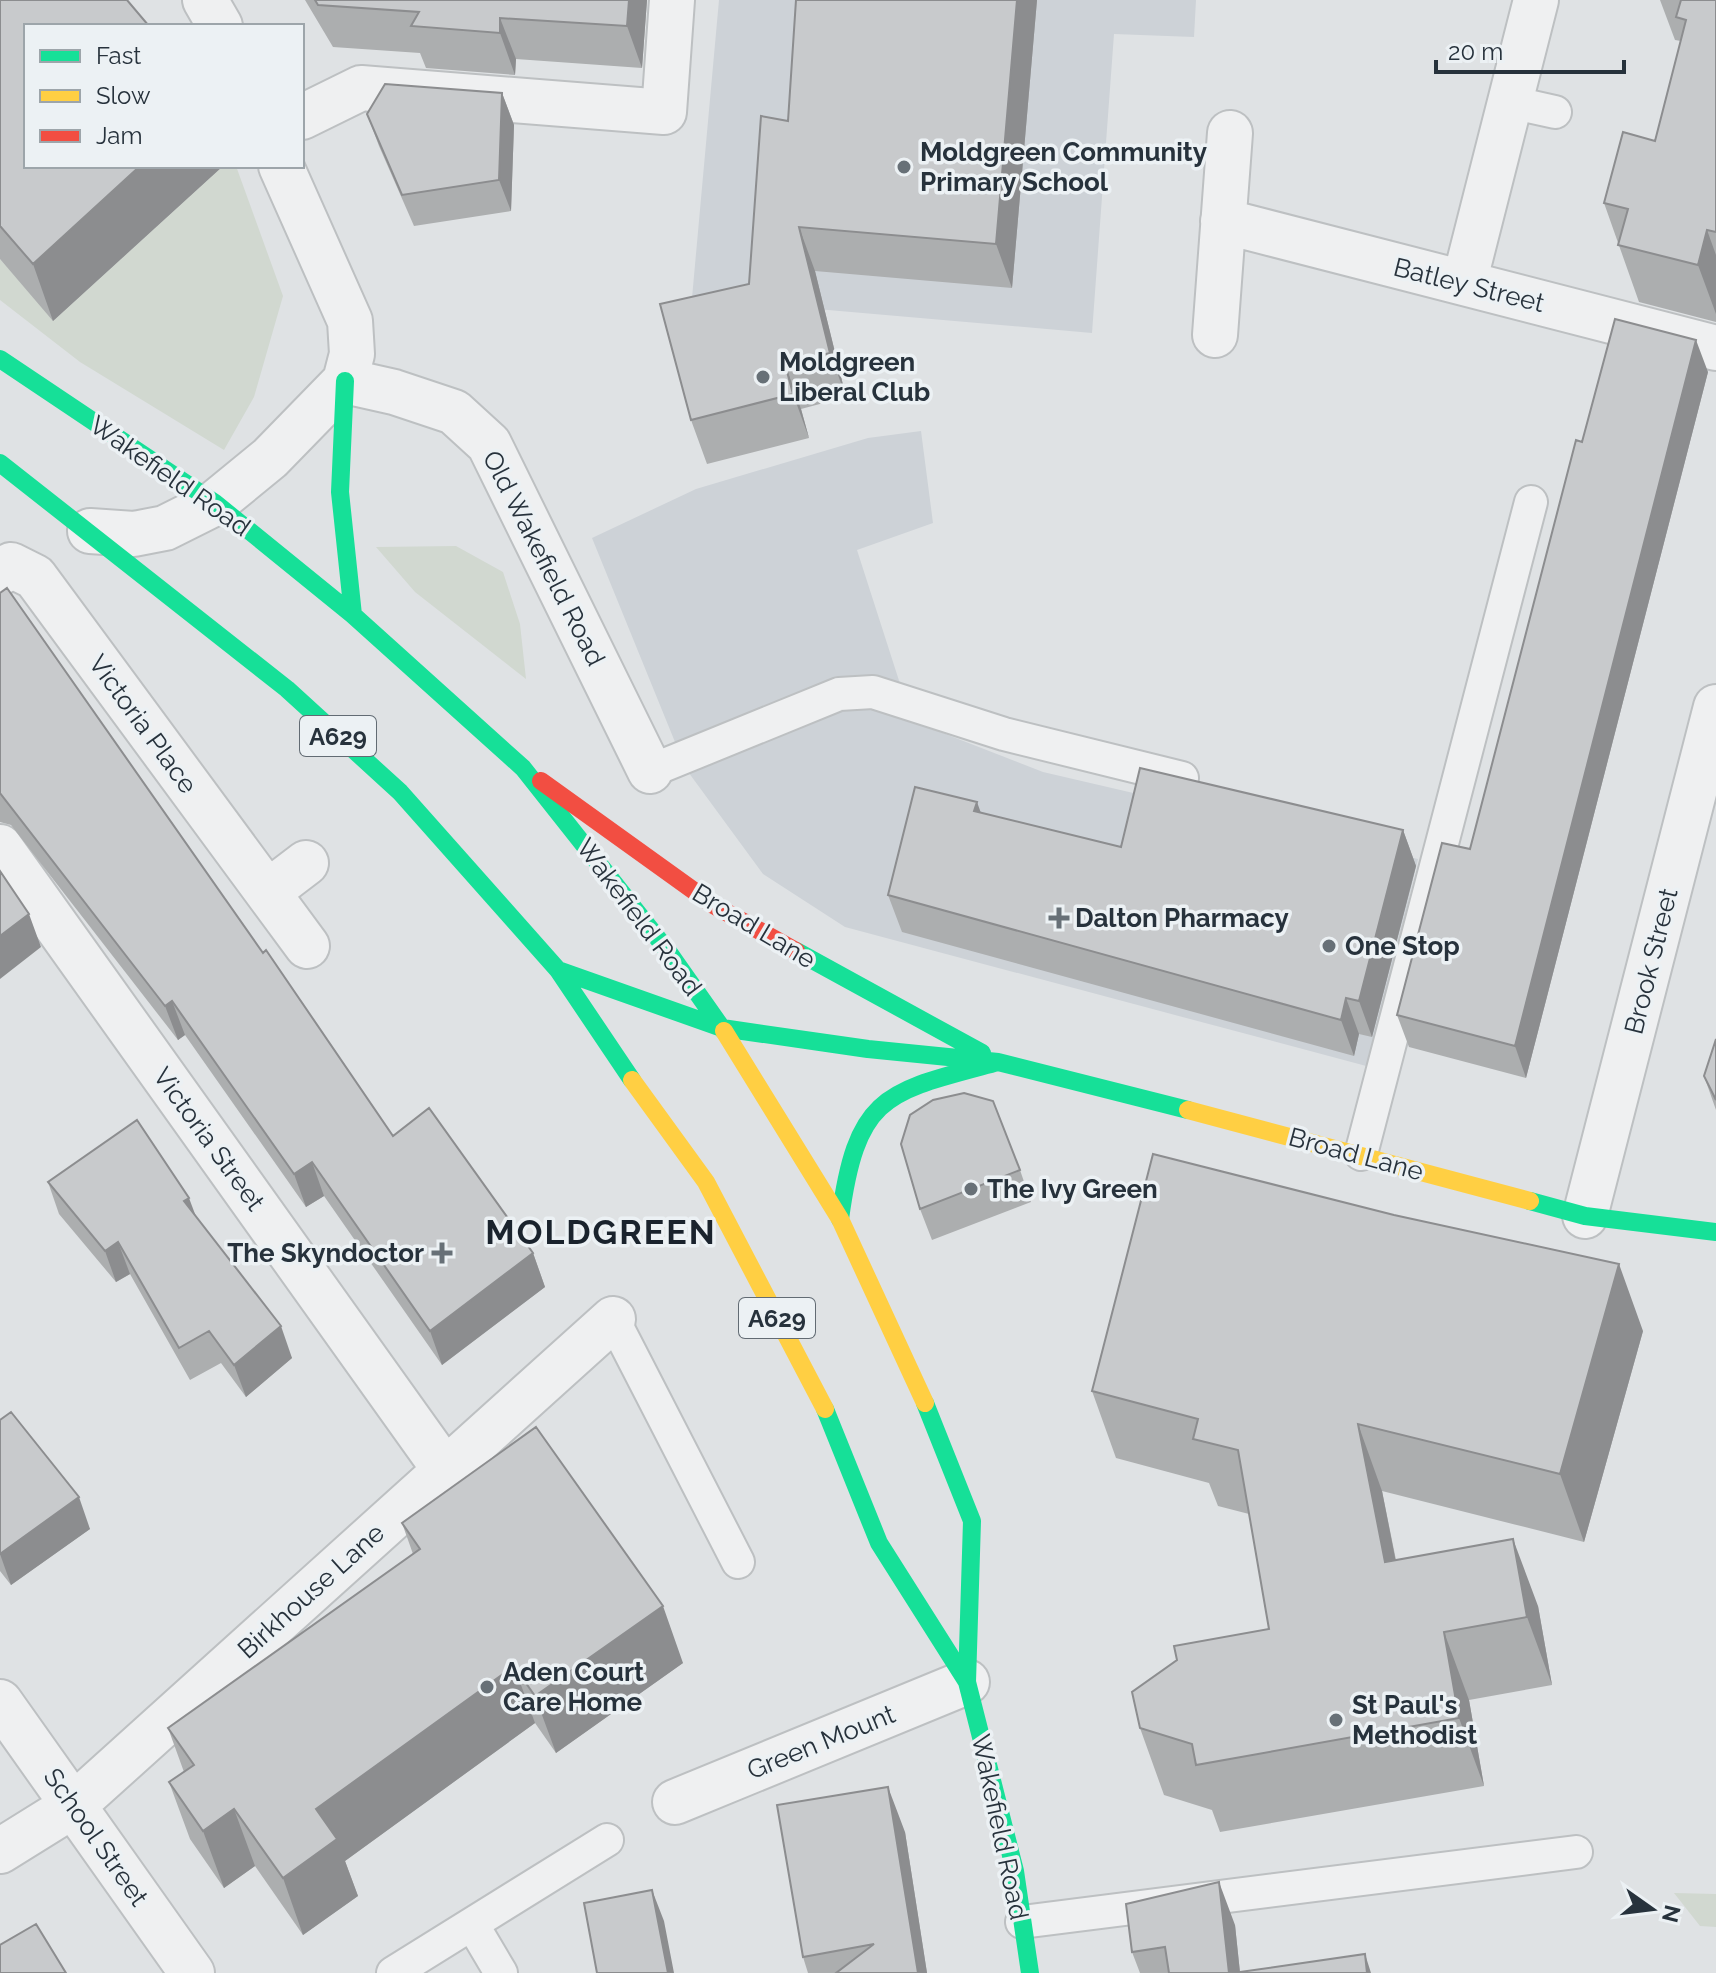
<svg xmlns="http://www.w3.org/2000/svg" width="1716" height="1973" viewBox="0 0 1716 1973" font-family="Raleway,sans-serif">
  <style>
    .built { fill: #cdd2d7 }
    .green { fill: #d1d8d0 }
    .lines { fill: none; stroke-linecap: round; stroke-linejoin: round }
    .lane-casing { stroke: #bdc0c2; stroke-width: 36 }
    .street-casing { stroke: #bdc0c2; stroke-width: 48 }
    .lane { stroke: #eff0f1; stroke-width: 32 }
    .street { stroke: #eff0f1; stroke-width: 44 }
    .fast { stroke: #16e098; stroke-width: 18 }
    .slow { stroke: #ffcf43; stroke-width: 18 }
    .jam { stroke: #f24e42; stroke-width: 18 }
    .wall { fill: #acaeaf }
    .shaded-wall { fill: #8c8d8f }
    .building { fill: #c8cacc; stroke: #8c8d8f; stroke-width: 2 }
    .poi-dot { fill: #677077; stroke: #ecf1f4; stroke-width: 3 }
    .labels { text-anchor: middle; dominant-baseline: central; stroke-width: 7; stroke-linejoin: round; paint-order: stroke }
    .shield { fill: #ecf1f4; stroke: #626b73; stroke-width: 2 }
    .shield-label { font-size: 24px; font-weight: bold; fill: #27323c }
    .poi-label { font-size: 26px; font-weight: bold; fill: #27323c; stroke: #ecf1f4; text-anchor: start }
    .street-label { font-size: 26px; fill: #27323c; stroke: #ecf1f4 }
    .district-label { font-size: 34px; font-weight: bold; letter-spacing: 2px; fill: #1a232d; stroke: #ecf1f4 }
  </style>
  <rect width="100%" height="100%" fill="#dfe2e4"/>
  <!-- built -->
  <path class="built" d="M719 0H1196L1194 37 1114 34 1092 333 692 298Z
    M921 431 933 523 857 550 912 721 1043 772 1418 859 1370 1067 845 927 763 874 686 769 592 538 696 489 868 438Z"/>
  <!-- green -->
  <path class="green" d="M223 166H236L283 296 254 397 224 450 80 362 0 300V259L54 320Z
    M456 546 503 572 520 624 526 679 415 592 376 547Z
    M1674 1893 1716 1894V1927L1700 1926Z"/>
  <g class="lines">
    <!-- lane casing -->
    <g class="lane-casing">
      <path id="lane" d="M1510 102 1555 112
        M650 771 839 694 873 692 1004 734 1182 778
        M1361 1154 1531 502
        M613 1319 738 1562
        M1022 1922 1576 1852
        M472 1924 501 1973
        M393 1973 607 1840"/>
    </g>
    <!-- street casing -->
    <g class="street-casing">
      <path id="street" d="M205 0 220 26
        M302 117 361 88 664 112 672 0
        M1223 221 1716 348
        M1464 283 1536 0
        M1215 335 1230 133
        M345 381 394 392 454 412 489 444 650 771
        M90 531 134 534 165 528 215 503 270 458 345 381 352 354 350 321 281 166
        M0 573 11 565 35 577 307 946
        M0 847 445 1470
        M268 892 306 863
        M1585 1216 1716 707
        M0 1702 192 1973
        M675 1802 967 1682
        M0 1851 74 1805 613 1319"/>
    </g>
    <!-- lane -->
    <use href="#lane" class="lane"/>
    <!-- street -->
    <use href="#street" class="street"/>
    <!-- fast -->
    <path class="fast" d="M0 359 215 503 353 615 523 768 667 950 724 1031
      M345 381 340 492 353 615
      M0 463 287 689 400 792 558 970 632 1080
      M796 951 982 1053
      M558 970 722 1028 868 1049 998 1062 1188 1110
      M1530 1201 1585 1216 1716 1232
      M840 1219C857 1093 886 1092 998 1062
      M925 1403 972 1521 967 1682 1015 1871 1030 1973
      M825 1409 879 1543 967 1682"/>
    <!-- slow -->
    <path class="slow" d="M724 1031 840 1219 925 1403
      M632 1080 706 1182 825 1409
      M1188 1110 1530 1201"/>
    <!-- jam -->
    <path class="jam" d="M541 781 715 906 796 951"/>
  </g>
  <!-- wall -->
  <path class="wall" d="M0 0 26 166H223L53 321 0 259Z
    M305 0H647L642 68 516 59 515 75 426 68 420 53 333 47Z
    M796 0H1037L1012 288 815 271 846 397 801 409 809 438 707 464 691 420 749 284 788 121Z
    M1660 0H1716V322L1639 302 1604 203 1655 141 1681 41 1675 40Z
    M502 93 514 125 511 211 414 226 379 146 367 114Z
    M1708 372 1526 1078 1409 1047 1397 1015 1470 849 1582 442Z
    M0 593 263 953 393 1136 533 1253 545 1287 442 1365 324 1196 306 1207 185 1035 178 1040 11 825 0 822Z
    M981 813 1121 847 1403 830 1416 866 1372 1037 1359 1034 1354 1056 902 932 888 895Z
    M1716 1039V1110L1704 1076Z
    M1020 1170 1031 1202 932 1240 920 1209Z
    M48 1182 197 1218 292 1358 246 1397 221 1363 190 1380 130 1274 116 1282 59 1214Z
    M1643 1331 1584 1542 1382 1491 1396 1560 1538 1606 1552 1685 1469 1700 1484 1786 1220 1832 1212 1810 1164 1795 1140 1728 1269 1629 1249 1514 1218 1506 1209 1483 1116 1458 1092 1391Z
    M0 1420 90 1529 11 1585 0 1571Z
    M402 1523 683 1663 556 1753 535 1723 345 1861 358 1896 303 1935 255 1866 224 1888 190 1839 169 1782 184 1772 168 1728 413 1554Z
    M905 1832 927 1973H808L803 1957Z
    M1235 1925 1240 1972 1371 1973H1140L1132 1952Z"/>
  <!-- shaded-wall -->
  <path class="shaded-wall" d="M629 0H647L642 68 627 26Z
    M1017 0H1037L1012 288 996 244Z
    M500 18 516 59 515 75 500 33Z
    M502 93 514 125 511 211 499 180Z
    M140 166H223L53 321 33 264Z
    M799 227 815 271 846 397 830 353Z
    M1707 230 1716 255V314L1698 265Z
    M1696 340 1708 372 1526 1078 1515 1046Z
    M785 364 801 409 809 438 793 394Z
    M977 802 990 838 974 811Z
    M1403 830 1416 866 1372 1037 1359 1001Z
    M29 914 41 947 0 979V936Z
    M1346 998 1359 1034 1354 1056 1341 1020Z
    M172 1001 185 1035 178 1040 165 1006Z
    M312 1162 324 1196 306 1207 294 1174Z
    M189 1198 201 1230 184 1201Z
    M118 1242 130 1274 116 1282 105 1251Z
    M533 1253 545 1287 442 1365 430 1331Z
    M1619 1264 1643 1331 1584 1542 1560 1474Z
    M281 1326 292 1358 246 1397 234 1365Z
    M1358 1424 1382 1491 1409 1629 1385 1562Z
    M79 1497 90 1529 11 1585 0 1554Z
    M1513 1539 1538 1606 1552 1685 1527 1617Z
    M663 1606 683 1663 556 1753 535 1696Z
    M1444 1632 1469 1700 1484 1786 1459 1718Z
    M514 1666 535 1723 345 1861 358 1896 303 1935 283 1878 316 1809Z
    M888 1787 905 1832 927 1973H918Z
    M234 1809 255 1866 224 1888 203 1831Z
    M1219 1882 1235 1925 1240 1973H1229Z
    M652 1890 664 1921 674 1973H668Z
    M1365 1954 1371 1973H1367Z"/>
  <!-- building -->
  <path class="building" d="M0 0H127L149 26H26V166H140L33 264 0 226Z
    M315 0H629L627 26 500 18V33L411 26 419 12 318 5Z
    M796 0H1017L996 244 799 227 830 353 785 364 793 394 691 420 660 304 749 284 761 116 788 121Z
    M1681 0H1716V232L1707 230 1698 265 1618 245 1628 209 1604 203 1623 132 1655 141 1686 20 1676 17Z
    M385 84 502 93 499 180 402 195 367 114Z
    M1615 319 1696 340 1515 1046 1397 1015 1442 843 1470 849 1576 440 1582 442Z
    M7 588 263 953 266 950 393 1136 429 1108 533 1253 430 1331 312 1162 294 1174 172 1001 165 1006 0 793V593Z
    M1140 768 1403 830 1359 1001 1346 998 1341 1020 888 895 915 787 977 802 974 811 1121 847Z
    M0 871 29 914 0 936Z
    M1716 1039V1100L1704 1076Z
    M964 1093 993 1101 1020 1170 920 1209 901 1144 910 1115 933 1100Z
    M137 1120 189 1198 184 1201 281 1326 234 1365 209 1331 179 1348 118 1242 105 1251 48 1182Z
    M1153 1154 1394 1215 1619 1264 1560 1474 1358 1424 1385 1562 1513 1539 1527 1617 1444 1632 1459 1718 1196 1765 1192 1744 1140 1728 1132 1692 1177 1660 1174 1646 1269 1629 1238 1450 1193 1439 1198 1419 1092 1391Z
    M11 1412 79 1497 0 1554V1420Z
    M536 1427 663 1606 535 1696 514 1666 316 1809 337 1839 283 1878 234 1809 203 1831 169 1782 194 1765 168 1728 420 1549 402 1523Z
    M888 1787 918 1973H836L874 1944 803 1957 777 1805Z
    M1219 1882 1229 1973H1169L1165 1947 1132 1952 1126 1904Z
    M652 1890 668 1973H597L584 1903Z
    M36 1924 66 1973H0V1945Z
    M1365 1954 1367 1973H1233Z"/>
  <!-- markers -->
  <g class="poi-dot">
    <circle cx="904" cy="167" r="8"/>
    <circle cx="763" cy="377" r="8"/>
    <path d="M1055 906h8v8h8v8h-8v8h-8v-8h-8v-8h8z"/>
    <circle cx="1329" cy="946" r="8"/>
    <circle cx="971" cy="1189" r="8"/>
    <path d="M438 1241h8v8h8v8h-8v8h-8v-8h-8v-8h8z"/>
    <circle cx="487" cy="1687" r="8"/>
    <circle cx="1336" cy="1720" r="8"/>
  </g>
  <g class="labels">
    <!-- shield labels -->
    <g class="shield">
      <rect x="300" y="716" width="76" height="40" rx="6"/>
      <rect x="739" y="1298" width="76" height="40" rx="6"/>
    </g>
    <g class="shield-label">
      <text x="338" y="736">A629</text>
      <text x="777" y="1318">A629</text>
    </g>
    <!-- poi labels -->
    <g class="poi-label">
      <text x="920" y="152">Moldgreen Community<tspan x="920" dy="30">Primary School</tspan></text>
      <text x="779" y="362">Moldgreen<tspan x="779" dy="30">Liberal Club</tspan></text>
      <text x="1075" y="918">Dalton Pharmacy</text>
      <text x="1345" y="946">One Stop</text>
      <text x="987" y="1189">The Ivy Green</text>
      <text x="424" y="1253" text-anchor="end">The Skyndoctor</text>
      <text x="503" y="1672">Aden Court<tspan x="503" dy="30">Care Home</tspan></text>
      <text x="1352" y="1705">St Paul's<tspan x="1352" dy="30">Methodist</tspan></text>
    </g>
    <!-- street labels -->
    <g class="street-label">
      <text transform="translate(1469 285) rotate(14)">Batley Street</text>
      <text transform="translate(170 476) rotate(35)">Wakefield Road</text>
      <text transform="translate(544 558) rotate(63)">Old Wakefield Road</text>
      <text transform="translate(143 724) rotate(54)">Victoria Place</text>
      <text transform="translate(639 917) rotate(53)">Wakefield Road</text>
      <text transform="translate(754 926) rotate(31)">Broad Lane</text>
      <text transform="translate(1651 961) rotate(-76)">Brook Street</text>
      <text transform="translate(209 1139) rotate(54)">Victoria Street</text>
      <text transform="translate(1356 1154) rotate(15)">Broad Lane</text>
      <text transform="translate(311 1591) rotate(-42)">Birkhouse Lane</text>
      <text transform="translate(821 1742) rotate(-22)">Green Mount</text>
      <text transform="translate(1000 1827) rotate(78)">Wakefield Road</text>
      <text transform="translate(96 1837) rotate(55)">School Street</text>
    </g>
    <!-- district labels -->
    <g class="district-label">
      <text x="601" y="1232">MOLDGREEN</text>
    </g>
  </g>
  <!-- legend -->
  <rect x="24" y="24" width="280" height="144" fill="#ecf1f4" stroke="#9da5aa" stroke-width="2"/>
  <rect x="40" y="50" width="40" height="12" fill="#16e098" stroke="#9da5aa" stroke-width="2"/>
  <text x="96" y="64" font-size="24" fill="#27323c">Fast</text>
  <rect x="40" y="90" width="40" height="12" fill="#ffcf43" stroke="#9da5aa" stroke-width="2"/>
  <text x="96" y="104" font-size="24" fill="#27323c">Slow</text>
  <rect x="40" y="130" width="40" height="12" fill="#f24e42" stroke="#9da5aa" stroke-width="2"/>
  <text x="96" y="144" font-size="24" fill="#27323c">Jam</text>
  <!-- north arrow -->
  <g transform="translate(1652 1909) rotate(104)" stroke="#ecf1f4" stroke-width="6" paint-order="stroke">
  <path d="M0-6L14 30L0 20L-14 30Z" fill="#27323c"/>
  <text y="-12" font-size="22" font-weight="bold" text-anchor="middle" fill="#27323c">N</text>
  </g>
  <!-- scale -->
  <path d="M1436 60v12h188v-12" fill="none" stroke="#27323c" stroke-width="4"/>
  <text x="1448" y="60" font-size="24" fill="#27323c" stroke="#ecf1f4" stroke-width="6" paint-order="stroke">20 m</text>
</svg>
